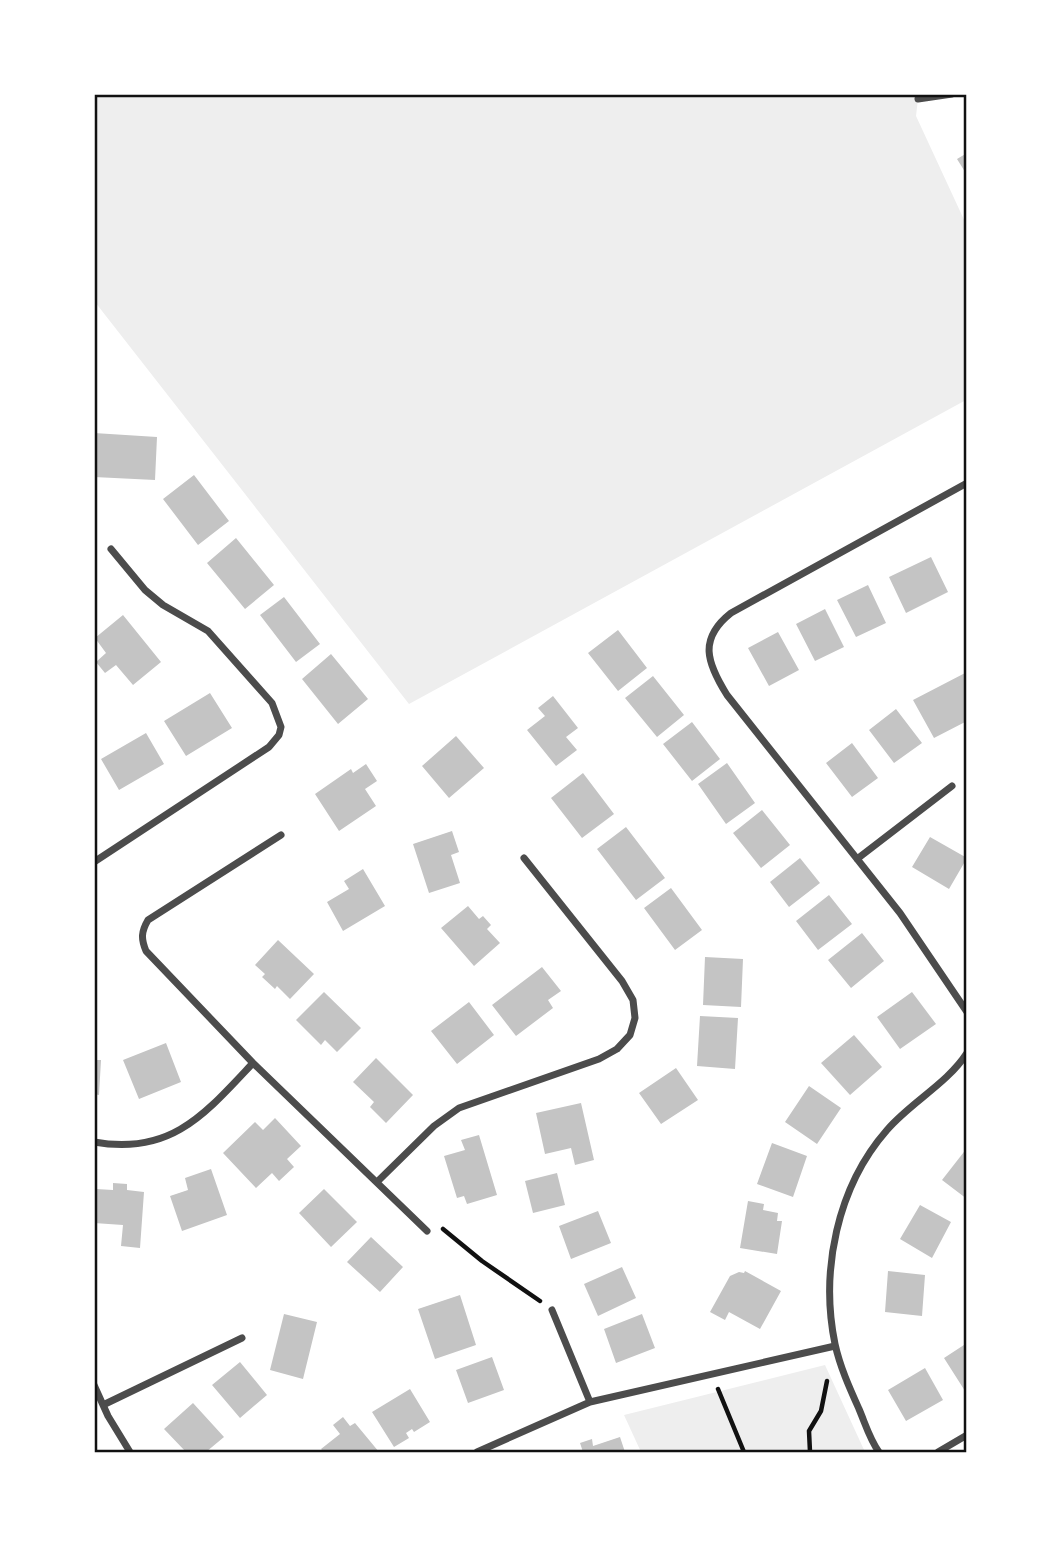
<svg xmlns="http://www.w3.org/2000/svg" width="1061" height="1547" viewBox="0 0 1061 1547" font-family="'Sofia Sans Condensed',sans-serif">
  <style>
    .green { fill: #eee }
    .building { fill: #c4c4c4 }
    .lines { fill: none; stroke-linecap: round; stroke-linejoin: round }
    .path { stroke: #111; stroke-width: 4.5 }
    .minor { stroke: #4c4c4c; stroke-width: 7 }
    .neatline { fill: none; stroke: #111; stroke-width: 2.5 }
  </style>
  <rect width="100%" height="100%" fill="#fff"/>
  <!-- green -->
  <path class="green" d="M95 95H912L918 99 916 116 966 224V400L409 704 95 302Z
    M825 1365 865 1452H641L624 1415Z"/>
  <!-- building -->
  <path class="building" d="M967 153V175L957 159Z
    M94 433 157 437 155 480 94 477Z
    M194 475 229 521 198 545 163 499Z
    M236 538 274 585 245 609 207 563Z
    M931 557 948 592 906 613 889 577Z
    M868 585 886 623 856 637 837 600Z
    M284 597 320 644 296 662 260 615Z
    M825 609 844 647 815 661 796 624Z
    M123 615 161 662 133 685 116 665 105 673 96 662 106 653 95 638Z
    M618 630 647 668 618 691 588 653Z
    M778 632 799 670 769 686 748 648Z
    M331 654 368 699 338 724 302 679Z
    M967 672V721L934 738 913 700Z
    M653 676 684 715 657 737 625 698Z
    M210 693 232 728 186 756 164 721Z
    M553 696 578 728 566 737 577 750 556 766 527 730 545 716 538 708Z
    M896 709 922 743 894 763 869 730Z
    M692 722 720 759 692 781 663 744Z
    M146 733 164 764 119 790 101 759Z
    M456 736 484 768 449 798 422 766Z
    M852 743 878 778 852 797 826 763Z
    M727 763 755 803 726 824 698 784Z
    M366 764 377 781 365 789 376 806 339 831 315 794 351 769 353 773Z
    M583 773 614 814 582 838 551 798Z
    M762 810 790 845 761 868 733 833Z
    M626 827 665 878 636 900 597 849Z
    M452 831 459 852 451 855 460 883 429 893 413 844Z
    M930 837 967 858 949 889 912 867Z
    M800 858 820 883 789 907 770 882Z
    M363 869 385 906 343 931 327 902 349 889 344 881Z
    M671 888 702 930 675 950 644 908Z
    M829 895 852 924 818 950 796 921Z
    M468 906 479 919 483 916 491 925 487 929 500 943 474 966 441 928Z
    M862 933 884 961 851 988 828 960Z
    M278 940 314 974 290 999 277 986 275 989 262 977 265 974 255 965Z
    M705 957 743 959 741 1007 703 1005Z
    M542 967 561 991 548 1000 553 1008 516 1036 492 1005Z
    M324 992 361 1028 337 1052 325 1040 321 1045 296 1020Z
    M912 992 936 1024 900 1049 877 1017Z
    M469 1002 494 1035 457 1064 431 1031Z
    M700 1016 738 1018 735 1069 697 1066Z
    M854 1035 882 1067 850 1095 821 1063Z
    M166 1043 181 1082 139 1099 123 1060Z
    M376 1058 413 1095 386 1123 370 1107 374 1102 353 1082Z
    M94 1060H101L99 1095 94 1094Z
    M676 1068 698 1100 661 1124 639 1093Z
    M809 1086 841 1108 817 1144 785 1122Z
    M581 1103 594 1160 575 1165 571 1148 545 1154 536 1113Z
    M275 1118 301 1146 287 1159 294 1167 279 1181 272 1173 256 1188 223 1153 255 1122 263 1130Z
    M479 1135 497 1195 467 1204 464 1196 457 1198 444 1156 465 1150 461 1140Z
    M772 1143 807 1156 793 1197 757 1184Z
    M967 1148V1199L942 1180Z
    M211 1169 227 1215 182 1231 170 1196 188 1190 185 1178Z
    M557 1173 565 1205 533 1213 525 1181Z
    M113 1183 127 1184V1190L144 1192 140 1248 121 1246 123 1225 94 1223 96 1189 113 1190Z
    M324 1189 357 1222 331 1247 299 1213Z
    M748 1201 764 1204 763 1210 778 1213 777 1221H782L777 1254 740 1248Z
    M920 1205 951 1222 932 1258 900 1239Z
    M598 1211 611 1243 571 1259 559 1226Z
    M371 1237 403 1267 380 1292 347 1262Z
    M622 1267 636 1298 598 1316 584 1284Z
    M745 1271 781 1291 760 1329 729 1312 725 1320 710 1312 730 1276 739 1272 744 1273Z
    M888 1271 925 1275 922 1316 885 1312Z
    M460 1295 476 1345 435 1359 418 1309Z
    M284 1314 317 1322 303 1379 270 1370Z
    M642 1314 655 1348 616 1363 604 1329Z
    M967 1343V1390L965 1391 944 1358Z
    M492 1357 504 1390 468 1403 456 1370Z
    M240 1362 267 1395 240 1418 212 1385Z
    M925 1368 943 1400 906 1421 888 1390Z
    M410 1389 430 1422 414 1432 412 1429 406 1433 409 1438 394 1447 372 1412Z
    M193 1403 224 1437 206 1452H186L164 1429Z
    M343 1417 350 1426 355 1423 379 1452H324L321 1449 340 1434 333 1425Z
    M620 1437 625 1452H583L580 1443 592 1439 593 1446Z"/>
  <g class="lines">
    <!-- path -->
    <path class="path" d="M443 1229 482 1261 540 1301
      M718 1389 744 1452
      M810 1452 809 1431 821 1411 827 1381"/>
    <!-- minor -->
    <path class="minor" d="M918 99 952 94
      M967 483 731 613C698 639 707 663 727 695L900 913 967 1012
      M281 835 148 920C141 932 141 939 146 951L253 1063 427 1231
      M857 859 952 786
      M94 862 269 747 279 735 281 727 272 703 208 631 163 605 145 590 111 549
      M94 1142C171 1156 205 1114 253 1063
      M377 1182 434 1126 459 1108 599 1059 617 1049 630 1035 635 1018 633 1000 622 981 524 858
      M552 1310 590 1402
      M94 1385 108 1416 130 1452
      M103 1405 242 1338
      M477 1452 590 1402 835 1346
      M879 1452C870 1440 865 1423 859 1409 850 1389 840 1367 835 1344 820 1271 837 1187 887 1130 911 1102 947 1084 967 1053
      M938 1452 967 1435"/>
  </g>
  <!-- border -->
  <rect width="1061" height="1547" fill="none" stroke="#ffffff" stroke-width="192"/>
  <rect x="96" y="96" width="869" height="1355" class="neatline"/>
</svg>
